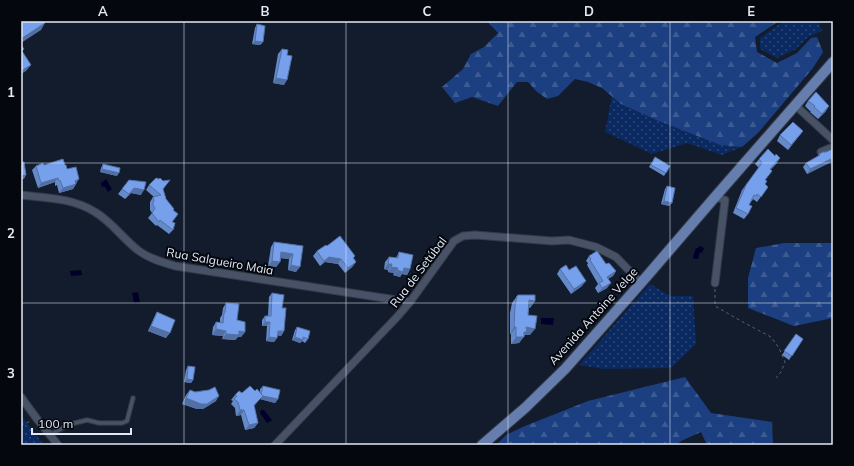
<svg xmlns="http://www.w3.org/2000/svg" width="854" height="466" viewBox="0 0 854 466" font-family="Mulish,sans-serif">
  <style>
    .grass { fill: url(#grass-dots) }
    .forest { fill: url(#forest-firs) }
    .water { fill: #00002b }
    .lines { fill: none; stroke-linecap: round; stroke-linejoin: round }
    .lane-casing { stroke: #333846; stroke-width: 5.5 }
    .street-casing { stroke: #333846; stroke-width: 9 }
    .primary-casing { stroke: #333846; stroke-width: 12 }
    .path { stroke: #5a6271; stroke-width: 1; stroke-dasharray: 3 3; stroke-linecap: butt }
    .lane { stroke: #475266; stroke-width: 3.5 }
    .street { stroke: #475266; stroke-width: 7 }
    .primary { stroke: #657ead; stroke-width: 10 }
    .wall { fill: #658aca }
    .shaded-wall { fill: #5370a4 }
    .building { fill: #76a0eb; stroke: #5370a4 }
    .grid { fill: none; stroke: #e2e9f5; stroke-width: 1; stroke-opacity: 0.55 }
    .labels { text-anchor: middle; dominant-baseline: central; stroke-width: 4; stroke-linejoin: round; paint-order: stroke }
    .street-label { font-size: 12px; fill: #e2e9f5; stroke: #04070e }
    .neatline { fill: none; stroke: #e2e9f5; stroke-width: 1.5 }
    .grid-label { font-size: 13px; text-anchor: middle; font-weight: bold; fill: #e2e9f5 }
  </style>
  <defs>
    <pattern id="grass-dots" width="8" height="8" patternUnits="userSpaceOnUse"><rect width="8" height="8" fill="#0b2961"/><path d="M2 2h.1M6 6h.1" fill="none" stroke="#2e4878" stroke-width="1.8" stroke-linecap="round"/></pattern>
    <pattern id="forest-firs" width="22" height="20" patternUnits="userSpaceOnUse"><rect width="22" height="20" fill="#1c3f81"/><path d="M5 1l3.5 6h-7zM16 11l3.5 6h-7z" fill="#3d5b93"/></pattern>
  </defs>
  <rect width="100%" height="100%" fill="#131c2d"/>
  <!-- grass -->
  <path class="grass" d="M784 21H818L822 31 808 37 796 49 777 58 760 49V38Z
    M612 96 621 104 654 119 720 145 742 147 722 155 687 143 652 154 605 132Z
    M650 284 670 296H693L696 344 671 368 604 369 579 365Z
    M21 415 23 418 44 445H21Z"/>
  <!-- forest -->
  <path class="forest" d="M463 21H779L755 37 757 52 777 63 797 53 811 38 817 37 823 52 813 68 758 133 742 147 720 145 654 119 621 104 602 88 588 82 575 79 558 96 547 99 536 91 528 82H517L498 106 472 97 455 103 442 87 463 69 471 54 484 47 498 33 489 23Z
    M784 243H833V318L794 326 748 308V278L756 248Z
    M685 377 711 413 772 422 773 445H707L701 432 681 441 676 445H496L506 435 525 426 588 401Z"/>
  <!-- water -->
  <path class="water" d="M106 179 112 189 108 192 105 187 101 186V183Z
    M699 246 704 248 702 253 700 252 698 259H696L693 258V257L696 248H698Z
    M81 270 82 275 71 276 70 271Z
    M138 292 140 302 134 303 132 293Z
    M541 318H554L553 325 541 324Z
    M261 410H264L272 420 267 423 260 413Z"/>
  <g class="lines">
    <!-- lane casing -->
    <g class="lane-casing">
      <path id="lane" d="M49 435 71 424 87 420 99 423H122L127 421 133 398"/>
    </g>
    <!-- street casing -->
    <g class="street-casing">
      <path id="street" d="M795 105 833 140
        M821 152 833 147
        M21 195C46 198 73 198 95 212 112 222 123 239 139 251 150 259 162 262 175 266L410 302
        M715 197 725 200 715 283
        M21 397 37 419 58 445
        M275 445 397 317 410 302 454 241 463 236 475 235 552 241 569 240 596 247 616 257 641 283"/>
    </g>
    <!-- primary casing -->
    <g class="primary-casing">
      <path id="primary" d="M482 445 525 408 565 369 641 283 715 197 833 62"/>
    </g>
    <!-- path -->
    <path class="path" d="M680 22 681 21
      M715 289V306L741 321 771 337 779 348 785 362 781 372 776 378
      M21 425 31 421"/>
    <!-- lane -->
    <use href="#lane" class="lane"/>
    <!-- street -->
    <use href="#street" class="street"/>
    <!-- primary -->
    <use href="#primary" class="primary"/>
  </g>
  <!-- wall -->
  <path class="wall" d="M257 24 263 42 260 45 252 44 255 28Z
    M282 49 287 55 284 85 273 83 278 54Z
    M808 101 826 111 818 119 810 112H811L805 106Z
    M803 131 788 150 777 141 780 135Z
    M833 149V161L807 174 803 167 806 163 818 156 819 154 826 152Z
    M655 157 670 166 664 176 649 167Z
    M759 159 777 163 770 170 765 180V184L768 187 757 202 753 199 752 201V200L749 205 748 214 744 219 733 213 742 190 759 168 755 164Z
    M103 164 117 176 100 172 101 168Z
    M44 165H65L76 184 73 189 59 193 57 185 55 186V182L38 188 32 170 36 166Z
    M129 180 141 195 131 193 125 199 118 194Z
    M149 185 163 189 166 199 173 211V230L169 234 157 225 156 226 148 218 152 213 150 210V202L153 197H154L146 190Z
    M667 186 669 206 661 204 665 189Z
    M274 242 303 246 296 272 288 270 289 259 281 258 280 262 276 267 268 266 271 247Z
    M327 246 354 258 356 262 352 267 345 273 338 264 325 262 320 266 313 256 317 251Z
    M399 252 410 269 407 275 402 274 400 277 393 275 394 273 388 272V270L384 269 385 262 389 257 396 258Z
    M589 256 606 264 616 271 613 276 608 279 607 288 598 293 595 288 598 284 587 265 588 263 586 261Z
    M560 269 569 270 582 286 571 294 557 274Z
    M272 293 282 308 284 331 281 336 277 335V338L274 342 266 341 267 326H262V320L265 316H268L269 297Z
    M517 296 535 301 530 308 529 307 528 315 530 335H525L519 343 511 344V334H510V313L512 303Z
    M226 303 245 332 241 337H238L235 340 222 339 223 336 212 335 213 327 216 322H220V318L222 315 223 308Z
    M157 312 166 338 148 331 154 318Z
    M297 327 308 339 305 343 302 341 300 343 292 340 295 330Z
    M796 334 803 339 789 360 782 355Z
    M188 366 193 380 191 383 184 382 186 370Z
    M263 386 278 399 275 403 260 399 254 406 258 423 254 428 245 430 241 415 236 416 235 408 231 404 233 401 231 400 235 395 255 391 260 392V389Z
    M190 390 216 401 203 409H197L182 404 186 395Z"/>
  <!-- shaded-wall -->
  <path class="shaded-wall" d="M45 23 41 30 21 43V39Z
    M255 41 263 42 260 45 252 44Z
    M31 65 26 71 21 74V71Z
    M276 78 287 80 284 85 273 83Z
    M829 106 826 111 818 119 822 114Z
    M803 131 799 136 788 150 791 145Z
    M780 158 777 163 766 175 770 169Z
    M833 158V161L807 174 810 169Z
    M102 169 119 173 117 176 100 172Z
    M26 175 24 179H21V176Z
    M58 178 55 182 38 188 41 183Z
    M79 179 76 184 75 181Z
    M76 184 73 189 59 193 63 188Z
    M134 188 144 190 141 195 131 193 125 199Z
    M664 201 672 203 669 206 661 204Z
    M281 252 293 254 289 259 278 258Z
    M329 257 341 259 338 264 325 262 320 266 324 261Z
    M272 261 280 262 276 267 268 266Z
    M356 262 352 267 345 273 348 268Z
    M388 264H392L388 270 384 269Z
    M291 265 300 267 296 272 288 270Z
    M391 267 398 268 394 273 388 272Z
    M404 268 410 269 407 275 402 274 400 277 393 275 397 270Z
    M616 271 613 276 603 282 607 277Z
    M586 281 582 286 571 294 574 289Z
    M611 283 607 288 598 293 602 288Z
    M529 300 535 301 530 308 525 307Z
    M265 322H270L267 326H262Z
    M151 326 170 333 166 338 148 331Z
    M514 327H516L511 334H510Z
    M526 327 535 329 530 335H525L519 343 511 344 516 337Z
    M216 329 226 331 223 336 212 335Z
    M239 331 245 332 241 337H238L235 340 222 339 226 334Z
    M278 331H284L281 336 275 335Z
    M269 337 277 338 274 342 266 341Z
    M295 337 303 340 300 343 292 340Z
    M187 379 193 380 191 383 184 382Z
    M261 395 278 399 275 403 260 399 250 411Z
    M219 396 216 401 203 409H197L182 404 186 398Z
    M240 410H244L241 415 236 416Z
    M258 423 254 428 245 430 249 425Z"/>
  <!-- building -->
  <path class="building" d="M23 21H44L45 23 21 39V22Z
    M257 24 265 26 263 42 255 41Z
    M21 45 24 49 22 51 31 65 21 71Z
    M282 49 288 50 287 55 292 56 287 80 276 78Z
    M816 92 829 106 822 114 814 107 815 106 808 101Z
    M793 122 803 131 791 145 780 135Z
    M768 149 775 156 776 154 780 158 770 169 772 171 765 180 767 181 765 184 768 187 761 197 757 194 756 196 754 195 749 205 752 206 748 214 736 208 746 185 762 163 759 159Z
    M833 149V158L810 169 806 163 820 155 819 154 823 152H826Z
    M655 157 670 166 666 173 651 165Z
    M63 159 65 165H66L67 169 76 167 79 179 75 181 76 184 63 188 60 180 59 181 58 178 41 183 36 166 43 163 44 165Z
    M21 162H24L26 175 21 176Z
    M103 164 120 168 119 173 102 169Z
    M156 178 159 179 160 178 163 181 170 180 163 189 166 199 174 209 173 210 178 214 172 222 175 223 173 230 160 220 159 222 152 213 155 208 153 205V202L154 201 153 197 161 195 149 185Z
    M129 180 146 182 144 190 134 188 129 194 122 189Z
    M667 186 675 188 672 203 664 201Z
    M340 236 355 256 353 258 356 262 348 268 341 259 329 257 324 261 317 251 326 245 327 246Z
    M274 242 303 246 300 267 291 265 293 254 281 252 280 262 272 261Z
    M597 251 606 264 609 263 616 271 607 277 611 283 602 288 599 283 603 281 590 260 591 259 589 256Z
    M399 252 413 255 410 269 404 268 403 272 397 270 398 268 391 267 392 264H388L389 257 398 258Z
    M566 265 569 270 576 266 586 281 574 289 560 269Z
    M272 293 284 295 282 308H286L284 331H278L277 338 269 337 270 322H265V316H271Z
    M518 295H535V301L529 300 528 315 537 316 535 329 526 327 527 332H524V337H516V327H514L515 306 517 296Z
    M226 303 239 304 237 320 245 322V332L239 331V335L226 334V331L216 329V322L223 323 224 313 225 312Z
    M157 312 175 320 170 333 151 326Z
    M297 327 310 331 308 339 303 337V340L295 337Z
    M796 334 803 339 792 356 784 351Z
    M188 366 195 367 193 380 187 379Z
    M250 386 255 391 257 389 263 396 254 405 258 423 249 425 244 410H240L238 402 234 399 237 396 235 395 239 391 242 393Z
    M263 386 280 390 278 399 263 396 261 394Z
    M215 387 219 396 207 404H201L186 398 190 390 195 392 209 390Z"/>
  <!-- grid -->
  <path class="grid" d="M184 21V445M346 21V445M508 21V445M670 21V445M21 163H833M21 303H833"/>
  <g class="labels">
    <!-- street labels -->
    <g class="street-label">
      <text transform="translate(220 261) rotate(10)">Rua Salgueiro Maia</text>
      <text transform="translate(418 272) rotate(-53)">Rua de Setúbal</text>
      <text transform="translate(593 316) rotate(-48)">Avenida Antoine Velge</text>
    </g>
  </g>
  <!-- border -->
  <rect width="854" height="466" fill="none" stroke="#04070e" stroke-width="44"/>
  <!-- scale -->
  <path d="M32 428v6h99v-6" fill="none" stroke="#e2e9f5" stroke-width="2"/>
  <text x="38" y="428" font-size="12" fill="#e2e9f5" stroke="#04070e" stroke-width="3" paint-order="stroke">100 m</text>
  <rect x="22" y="22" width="810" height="422" class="neatline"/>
  <g class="grid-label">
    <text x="103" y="16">A</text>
    <text x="265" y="16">B</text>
    <text x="427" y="16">C</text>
    <text x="589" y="16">D</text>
    <text x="751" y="16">E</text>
    <text x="11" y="97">1</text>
    <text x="11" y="238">2</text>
    <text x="11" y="378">3</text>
  </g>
</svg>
